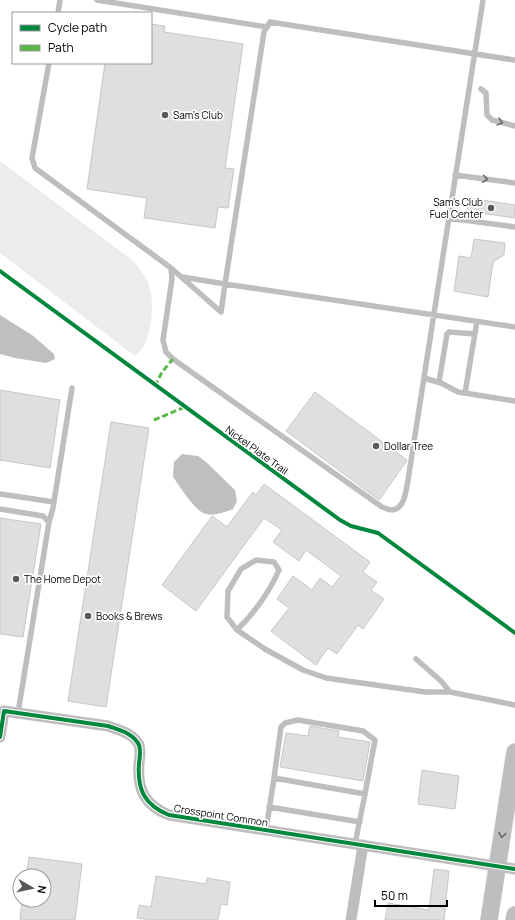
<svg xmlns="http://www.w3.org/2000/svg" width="515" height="920" viewBox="0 0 515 920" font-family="Manrope,sans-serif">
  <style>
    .green { fill: #ececec }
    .water { fill: #bfbfbf }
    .building { fill: #dfdfdf; stroke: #c7c7c7 }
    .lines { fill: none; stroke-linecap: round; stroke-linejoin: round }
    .primary-casing { stroke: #dbdbdb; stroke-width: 18 }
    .service { stroke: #bebebe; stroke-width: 5.5 }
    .minor { stroke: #bebebe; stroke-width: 11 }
    .primary { stroke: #bebebe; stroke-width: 17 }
    .quiet { stroke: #58b947; stroke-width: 3; stroke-dasharray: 6 3; stroke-linecap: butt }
    .cycleway-casing { stroke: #fff; stroke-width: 6 }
    .cycleway { stroke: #00873e; stroke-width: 4 }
    .oneway { stroke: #686868 }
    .poi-dot { fill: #595959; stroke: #fff; stroke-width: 1.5 }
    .labels { text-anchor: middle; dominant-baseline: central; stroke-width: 3.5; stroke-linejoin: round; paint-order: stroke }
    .poi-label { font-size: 10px; fill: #000; stroke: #fff; text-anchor: start }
    .street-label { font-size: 10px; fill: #000; stroke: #fff }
  </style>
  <rect width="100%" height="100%" fill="#fff"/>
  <!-- green -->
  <path class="green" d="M0 161 132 260C139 267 144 274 148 283 156 301 152 345 135 356L0 253Z"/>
  <!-- water -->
  <path class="water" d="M0 315 32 335 54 354 55 359 46 363 15 358 0 354Z
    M182 454 198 456 206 462 235 490 237 501 233 509C225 512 215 516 206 514 195 512 180 486 173 477L174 462Z"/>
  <!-- building -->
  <path class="building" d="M151 24 165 26 164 32 243 44 225 168 234 169 228 208 218 207 215 228 144 218 147 198 87 189 105 63H151Z
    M469 198 515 205V218L467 211Z
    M474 239 505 243 504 255 493 262 488 297 454 291 459 256 471 258Z
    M0 390 60 400 50 468 0 460Z
    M315 392 407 460 406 462 379 500 286 431Z
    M111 422 149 428 106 707 68 701Z
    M264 484 370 562 363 572 377 582 371 590 384 599 363 629 358 625 337 654 328 648 316 665 271 631 289 608 277 599 293 576 312 590 320 578 332 587 341 576 306 550 299 561 273 542 282 530 264 518 196 611 162 585 212 516 227 527 253 492 256 495Z
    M0 518 41 524 23 637 0 634Z
    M310 726 339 731 338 737 370 742 363 781 280 767 286 733 308 736Z
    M422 770 459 776 455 809 418 804Z
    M29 857 82 864 75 920H20L22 900H44V876H26Z
    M434 869 449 871 444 920H385L388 903 429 910Z
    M156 876 206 884 207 878 230 882 227 905 221 904 218 920H152L137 918 139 905 151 907Z"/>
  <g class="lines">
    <!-- primary casing -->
    <g class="primary-casing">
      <path id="primary" d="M489 920 515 752
        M514 920 515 915"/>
    </g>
    <!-- service -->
    <path class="service" d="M97 0 267 27
      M58 13 60 0
      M515 60H514L270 22 264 32 225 284 515 327
      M49 63 32 158 35 168 171 268 172 279 163 340 166 352 173 359 382 507C385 508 389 510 392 510 405 509 406 490 408 480L483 0
      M481 89 486 93 487 115 492 120 515 126
      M455 175 515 183
      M448 218 515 227
      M171 268 221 312
      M182 277 225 284 221 312
      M424 378 441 383 458 392 515 401
      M439 382 447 334 449 332 475 334
      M465 393 477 321
      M0 494 54 502
      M0 509 43 516 49 522 18 713
      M49 522 53 508 72 388
      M237 630C254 613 269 593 279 570L274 562 256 560 241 569 228 591 227 617 237 630 265 649 303 670 326 678 425 692H450
      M416 659 441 681 450 692 515 705
      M274 778 281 727 285 723 298 720 363 731 375 740 365 794
      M269 807 360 822
      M266 830 274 778 365 794 355 844"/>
    <!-- minor -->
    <path class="minor" d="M0 737 4 711 108 726C119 730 133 733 139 745 141 751 140 757 139 763 137 789 144 805 169 815L515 869
      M351 920 363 845"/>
    <!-- primary -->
    <use href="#primary" class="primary"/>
    <!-- quiet -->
    <path class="quiet" d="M155 386 162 372 173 359
      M154 420 185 407"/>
    <!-- cycleway casing -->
    <g class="cycleway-casing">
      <path id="cycleway" d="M0 271 340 520 351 526 378 533 515 633
        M0 737 4 711 108 726C119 730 133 733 139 745 141 751 140 757 139 763 137 789 144 805 169 815L515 869"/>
    </g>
    <!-- cycleway -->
    <use href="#cycleway" class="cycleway"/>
  </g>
  <!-- one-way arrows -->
  <defs><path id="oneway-chevron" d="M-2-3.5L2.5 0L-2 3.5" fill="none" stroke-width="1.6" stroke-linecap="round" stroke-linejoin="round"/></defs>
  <g class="oneway">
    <use href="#oneway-chevron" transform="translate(500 122) rotate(15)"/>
    <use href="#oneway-chevron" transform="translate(485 179) rotate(8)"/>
    <use href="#oneway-chevron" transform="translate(502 835) rotate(99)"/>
  </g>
  <!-- markers -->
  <g class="poi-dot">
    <circle cx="165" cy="115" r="4"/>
    <circle cx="491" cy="208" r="4"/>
    <circle cx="376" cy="446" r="4"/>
    <circle cx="16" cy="579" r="4"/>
    <circle cx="88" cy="616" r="4"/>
  </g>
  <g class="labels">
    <!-- poi labels -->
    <g class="poi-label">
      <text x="173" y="115">Sam's Club</text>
      <text x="483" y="202" text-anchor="end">Sam's Club<tspan x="483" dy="12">Fuel Center</tspan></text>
      <text x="384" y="446">Dollar Tree</text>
      <text x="24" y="579">The Home Depot</text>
      <text x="96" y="616">Books &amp; Brews</text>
    </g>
    <!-- street labels -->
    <g class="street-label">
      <text transform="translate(257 450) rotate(36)">Nickel Plate Trail</text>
      <text transform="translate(221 815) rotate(9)">Crosspoint Common</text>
    </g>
  </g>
  <!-- legend -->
  <rect x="12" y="12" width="140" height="52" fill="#ffffff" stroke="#999999"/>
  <rect x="20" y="25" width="20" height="6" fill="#00873e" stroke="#999999"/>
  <text x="48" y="32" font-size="12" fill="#000000">Cycle path</text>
  <rect x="20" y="45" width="20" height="6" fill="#58b947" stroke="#999999"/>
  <text x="48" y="52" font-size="12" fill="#000000">Path</text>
  <!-- north arrow -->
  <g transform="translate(32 888) rotate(99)"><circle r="19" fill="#ffffff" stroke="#999999"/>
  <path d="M0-3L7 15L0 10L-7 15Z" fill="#595959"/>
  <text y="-6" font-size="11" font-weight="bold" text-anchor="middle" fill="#000000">N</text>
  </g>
  <!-- scale -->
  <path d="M375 900v6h72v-6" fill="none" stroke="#000000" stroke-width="2"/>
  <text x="381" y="900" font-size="12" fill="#000000" stroke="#ffffff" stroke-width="3" paint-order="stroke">50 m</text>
</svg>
